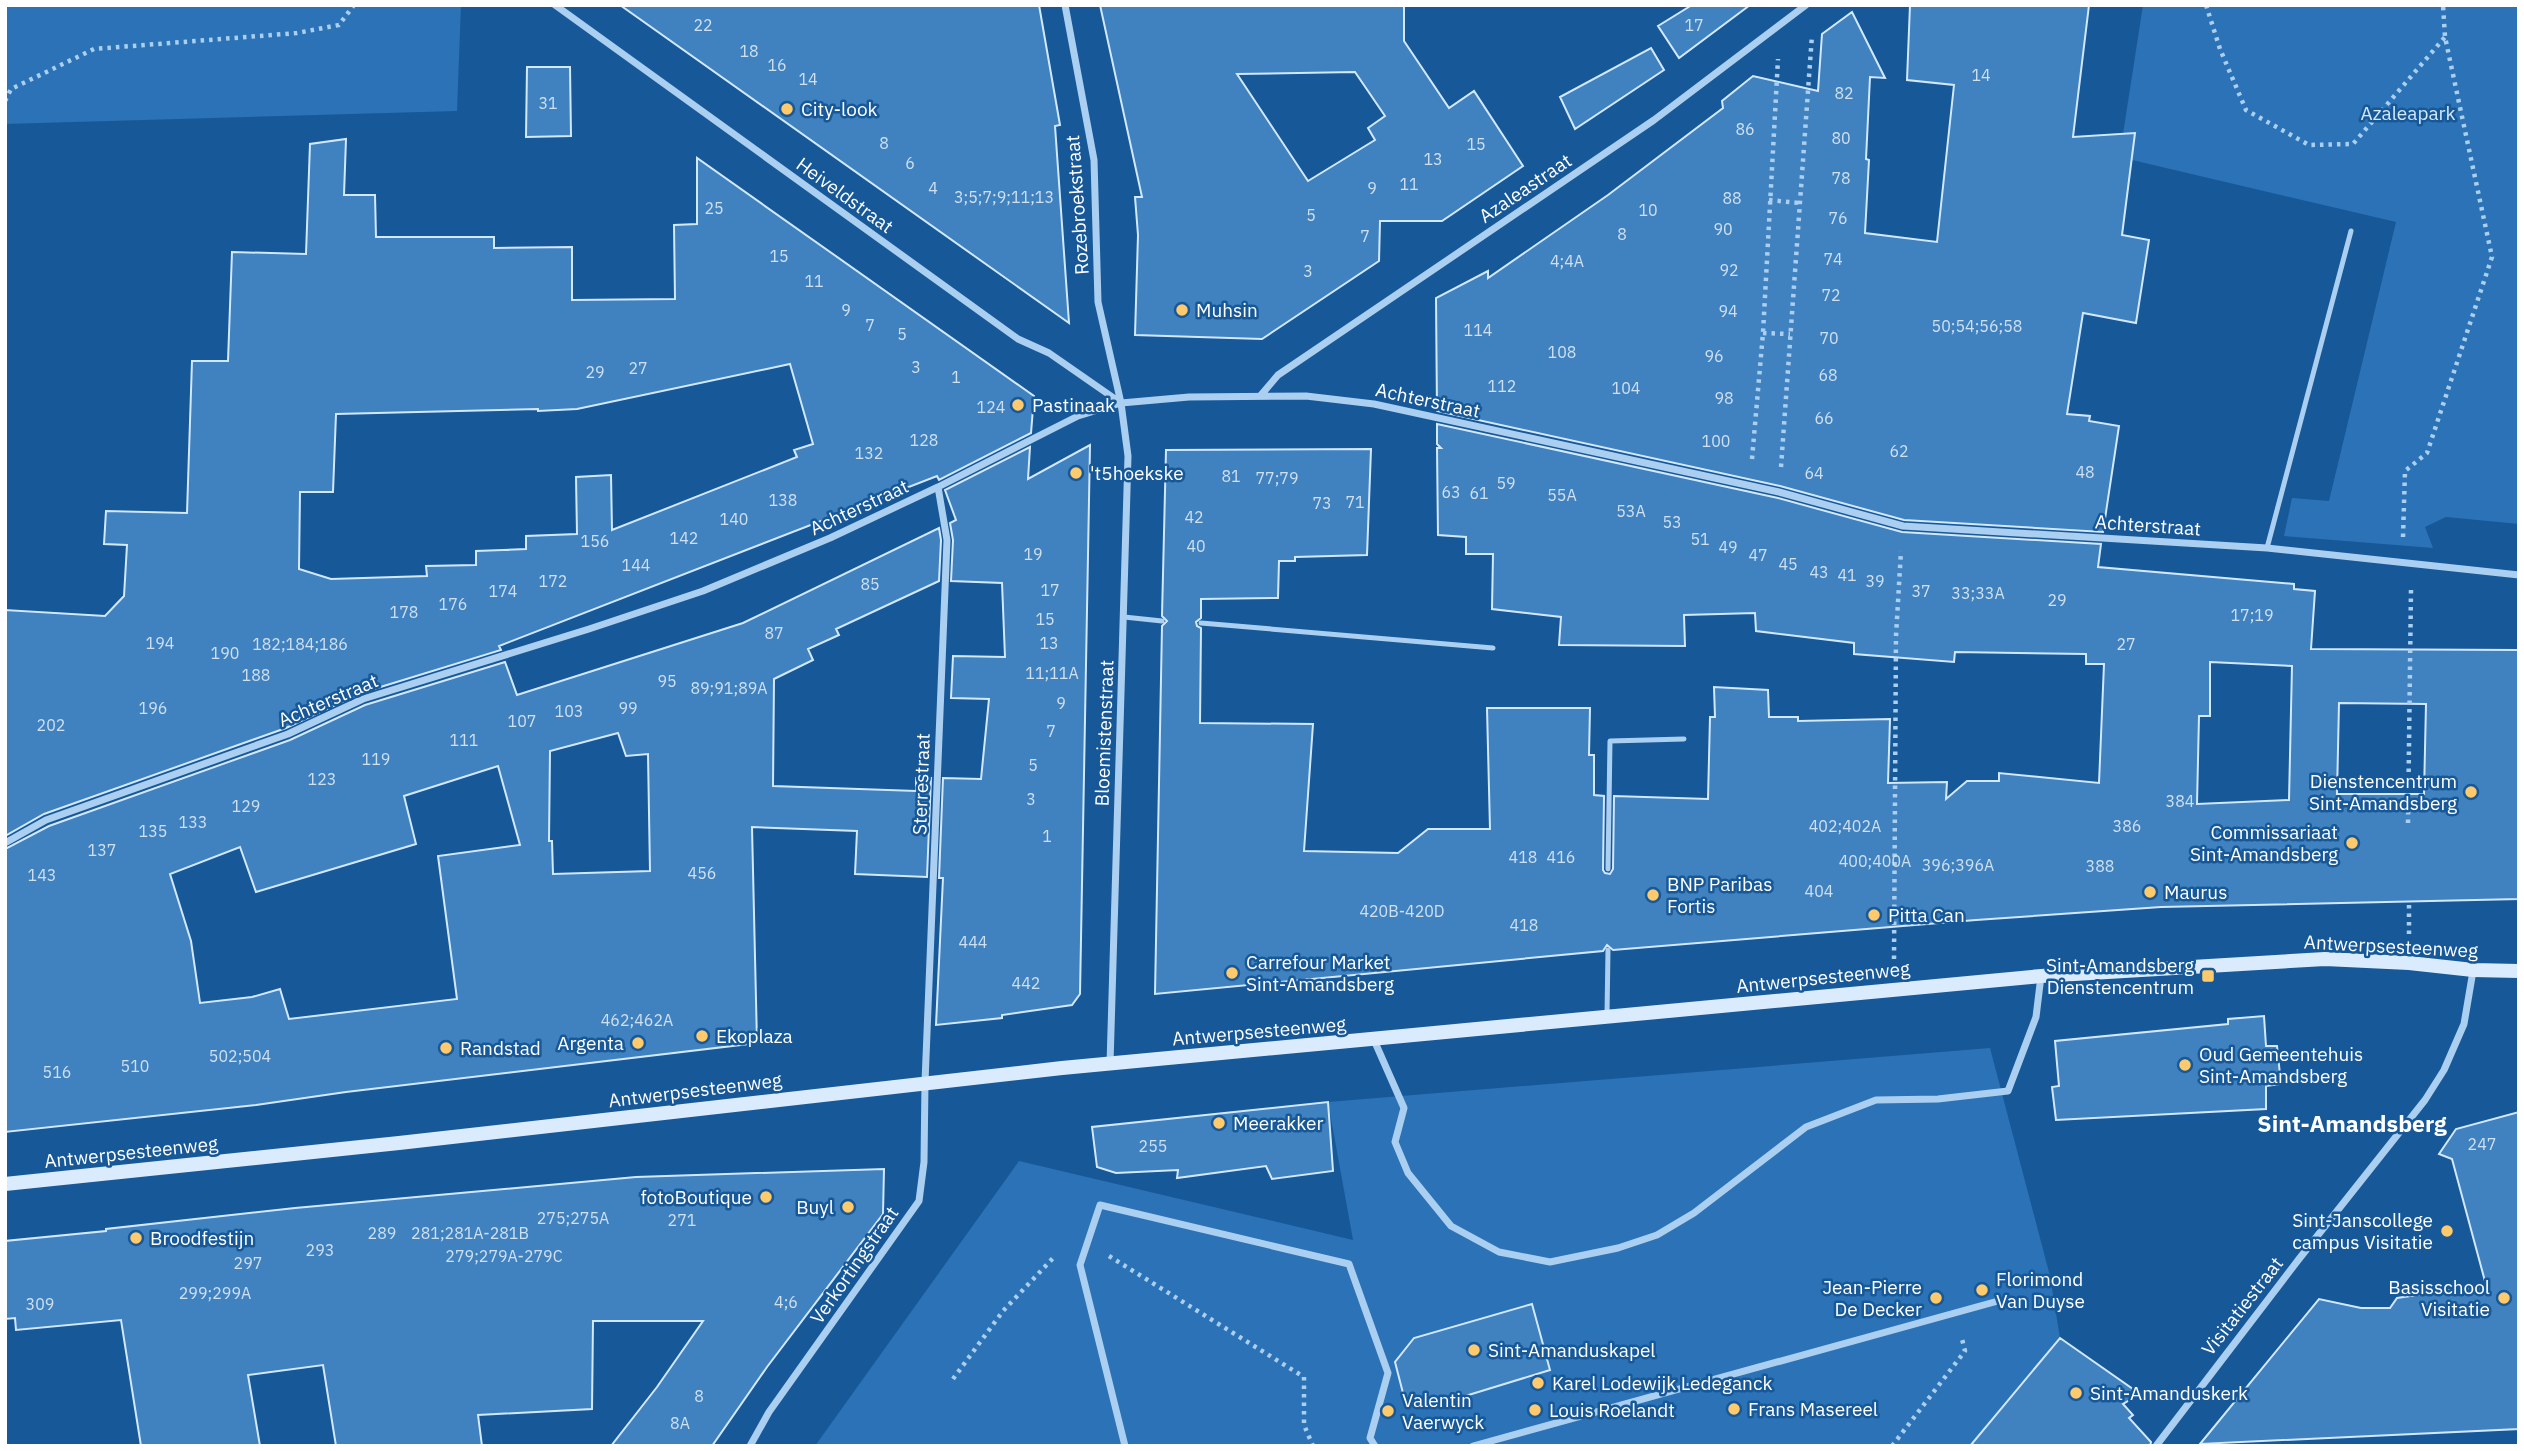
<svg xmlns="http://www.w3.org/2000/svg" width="2524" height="1451" viewBox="0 0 2524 1451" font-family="'IBM Plex Sans',sans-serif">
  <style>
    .green { fill: #2b72b6 }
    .building { fill: #4081bf; stroke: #d2e8fc; stroke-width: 2; fill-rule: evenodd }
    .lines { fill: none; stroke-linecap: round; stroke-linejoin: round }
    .path { stroke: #abcff1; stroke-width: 4.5; stroke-dasharray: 3.5 5; stroke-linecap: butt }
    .lane { stroke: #abcff1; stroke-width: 5 }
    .street { stroke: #abcff1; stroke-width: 7 }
    .secondary { stroke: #d9ebfc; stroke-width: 14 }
    .poi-dot { fill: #ffca6b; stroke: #175898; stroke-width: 2.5 }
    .labels { text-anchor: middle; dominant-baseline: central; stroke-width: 5; stroke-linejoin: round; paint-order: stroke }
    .number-label { font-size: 16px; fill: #cfe0ef }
    .poi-label { font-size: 19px; fill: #fff; stroke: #175898; text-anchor: start }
    .park-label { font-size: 19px; fill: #d2e8fc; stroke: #175898 }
    .street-label { font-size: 19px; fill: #fff; stroke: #175898 }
    .quarter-label { font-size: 23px; font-weight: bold; fill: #fff; stroke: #175898 }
  </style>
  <rect width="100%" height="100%" fill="#175898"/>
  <!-- green -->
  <path class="green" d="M5 5H461L457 111 5 124Z
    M2143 5H2519V524L2446 517 2425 527 2433 548 2284 536 2292 498 2329 501 2396 222 2132 160 2135 134H2123Z
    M1990 1048 2050 1276 2060 1338 1970 1446H815L1019 1161 1353 1240 1328 1102Z"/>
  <!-- building -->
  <path class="building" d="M620 5H1039L1060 125 1055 126 1069 323Z
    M1100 5H1404V41L1449 108 1474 91 1523 166 1442 221H1380L1379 261 1262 339 1135 335 1138 235 1135 197H1142ZM1355 72 1385 116 1368 128 1375 140 1308 181 1237 74Z
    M1692 5H1750L1679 58 1658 26Z
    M1910 5H2089L2073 137 2135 133 2122 235 2149 240 2136 323 2083 313 2067 414 2090 416 2089 421 2119 426 2103 532 1904 520 1780 486 1437 411 1436 298 1488 271V278L1608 195 1723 108 1722 101 1753 76 1818 91 1822 34 1852 12 1885 78 1870 77 1866 159 1869 160 1865 233 1937 242 1954 85 1907 80Z
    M1651 48 1664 70 1575 129 1560 97Z
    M527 67H570L571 136 526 137Z
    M346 139 344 195H375L376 237H494V248L572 247V300L675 299 674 225 697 224V158L1034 396 1031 433 939 480 937 476 499 646 501 650 361 693 286 728 44 814 5 836V610L105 616 124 596 127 545 104 544 106 511 187 513 192 361H228L232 252 306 254 310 144ZM790 364 813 444 794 450 797 457 612 530 611 475 576 477 577 534 526 536V549L476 551V565L426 566 427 576 331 579 299 569 300 492H333L336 414 538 409V411L577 409Z
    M1437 424 1778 498 1902 532 2101 544 2098 567 2294 584V589L2315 591 2311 649 2518 650 2519 899 2161 907 1976 920 1613 950 1607 945 1603 951 1155 994 1162 626 1167 621 1162 616 1166 450 1371 449 1367 555 1295 557V561H1279L1278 598 1201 599V618L1196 622 1197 626 1201 628 1200 723 1313 724 1304 851 1398 853 1428 829H1490L1487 708H1590L1589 755H1594V795L1604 796 1603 870 1605 873 1610 874 1613 869 1614 796 1708 799 1710 717H1715L1714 687 1768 690 1769 717H1798V721L1890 719 1888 783 1947 782 1946 799 1967 781H1999V773L2099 783 2104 664H2086V654L1955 652 1954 662 1854 654V643L1756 631 1755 613 1684 615 1685 646 1559 645 1561 617 1492 609 1493 554H1466V537L1438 535 1437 448H1441L1437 444ZM2210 662 2292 666 2289 800 2197 804 2199 716H2210ZM2339 703 2426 704 2424 794H2337Z
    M1090 445 1080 994 1072 1005 1002 1015V1018L936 1025 943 878H939L943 778 981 779 989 699 951 698 953 656 1005 657 1002 583 951 581 953 540 950 523 956 520 945 490 1030 447 1028 479Z
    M939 528 941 540 939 581 836 629 839 635 808 649 813 660 774 679 773 786 916 791V778H931L927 877 855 874 857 831 752 827 757 1043 346 1092 256 1105 5 1132V849L49 826 290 740 365 705 505 662 517 695 743 623ZM618 733 626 756 648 754 650 871 553 874 552 841H549L550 751ZM498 766 520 845 438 856 457 999 289 1019 280 989 252 997 200 1003 191 941 170 874 240 847 256 892 416 844 404 796Z
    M2264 1016 2266 1046H2277L2281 1084 2266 1086V1109L2056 1120 2052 1087 2059 1086 2055 1041 2228 1024V1019Z
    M1328 1102 1333 1171 1272 1179 1266 1166 1177 1178 1178 1170 1116 1173 1097 1167 1092 1127Z
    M2519 1112V1429L2200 1444 2319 1299 2361 1308H2390L2397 1298 2486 1285 2452 1159 2439 1154 2456 1129Z
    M884 1169 883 1214 767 1367 712 1446H611L657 1387 703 1321H593L592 1409 478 1415 482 1446H336L323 1365 248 1375 260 1446H141L121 1320 16 1330 15 1318 5 1319V1241L106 1231V1229L295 1208 636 1177Z
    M1532 1304 1550 1370 1436 1405 1404 1397 1395 1362 1414 1338Z
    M2060 1338 2140 1394 2123 1404 2133 1415 2129 1418 2151 1442 2150 1446H1970Z"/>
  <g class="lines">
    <!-- path -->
    <path class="path" d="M2206 5 2220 49 2246 110 2309 145 2353 144 2445 37
      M5 101 11 89 94 49 297 33 339 25 354 5
      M1769 200 1799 203
      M1763 333 1790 334
      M1752 459 1763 333 1778 59
      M1781 467 1812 35
      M2403 537 2405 471 2427 453 2492 257 2445 37 2443 5
      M2408 823 2411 589
      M2409 934V901
      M1894 959 1896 636 1901 551
      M1109 1256 1304 1377V1425L1313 1446
      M953 1379 1003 1311 1055 1256
      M1892 1446 1965 1351 1962 1339"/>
    <!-- lane -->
    <path class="lane" d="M2267 548 2351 231
      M1124 617 1162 621
      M1201 623 1493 648
      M1608 869 1610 741 1684 739
      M1607 1014 1608 950"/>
    <!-- street -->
    <path class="street" d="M555 5 1018 339 1049 353 1121 403
      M1065 5 1094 160 1098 302 1121 403 1128 456 1110 1064
      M1261 395 1278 375 1654 120 1806 5
      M5 843 46 820 288 734 363 699 589 629 703 591 830 538 938 487 1078 416 1121 403 1189 397 1306 396 1374 404 1779 492 1903 526 2267 548 2519 575
      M1374 1040 1404 1108 1395 1142 1408 1173 1451 1226 1499 1252 1550 1262 1618 1248 1657 1235 1694 1213 1806 1127 1876 1100 1938 1099 2008 1091 2036 1017 2041 976
      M750 1446 769 1412 919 1201 924 1162 925 1082 947 540 938 487
      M1125 1446 1080 1265 1100 1205 1349 1264 1388 1373 1370 1438 1375 1446
      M1473 1446 1998 1301
      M2156 1446 2299 1259 2425 1100 2444 1070 2464 1024 2473 971"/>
    <!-- secondary -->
    <path class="secondary" d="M5 1184 399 1143 1062 1068 2041 976 2325 959 2409 963 2473 970 2519 971"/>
  </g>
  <!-- markers -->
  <g class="poi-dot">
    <circle cx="787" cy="109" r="7"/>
    <circle cx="1182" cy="310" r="7"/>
    <circle cx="1018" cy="405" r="7"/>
    <circle cx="1076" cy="473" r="7"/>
    <circle cx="2471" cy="792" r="7"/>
    <circle cx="2352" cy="843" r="7"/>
    <circle cx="2150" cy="892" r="7"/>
    <circle cx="1653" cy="895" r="7"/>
    <circle cx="1874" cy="915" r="7"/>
    <circle cx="1232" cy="973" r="7"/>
    <rect x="2201" y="969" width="14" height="14" rx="3.5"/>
    <circle cx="702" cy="1036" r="7"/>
    <circle cx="638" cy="1043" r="7"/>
    <circle cx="446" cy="1048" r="7"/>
    <circle cx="2185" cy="1065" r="7"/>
    <circle cx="1219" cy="1123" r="7"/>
    <circle cx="766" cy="1197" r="7"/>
    <circle cx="848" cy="1207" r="7"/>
    <circle cx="2447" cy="1231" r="7"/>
    <circle cx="136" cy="1238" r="7"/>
    <circle cx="1982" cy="1290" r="7"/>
    <circle cx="1936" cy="1298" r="7"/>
    <circle cx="2504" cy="1298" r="7"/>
    <circle cx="1474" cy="1350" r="7"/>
    <circle cx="1538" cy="1383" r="7"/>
    <circle cx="2076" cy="1393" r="7"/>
    <circle cx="1734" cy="1409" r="7"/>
    <circle cx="1535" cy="1410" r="7"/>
    <circle cx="1388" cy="1411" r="7"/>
  </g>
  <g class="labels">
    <!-- number labels -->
    <g class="number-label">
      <text x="703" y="25">22</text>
      <text x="1694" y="25">17</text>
      <text x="749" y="51">18</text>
      <text x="777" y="65">16</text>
      <text x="1981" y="75">14</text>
      <text x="808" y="79">14</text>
      <text x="1844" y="93">82</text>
      <text x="548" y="103">31</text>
      <text x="1745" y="129">86</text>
      <text x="1841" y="138">80</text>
      <text x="884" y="143">8</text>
      <text x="1476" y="144">15</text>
      <text x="1433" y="159">13</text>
      <text x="910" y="163">6</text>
      <text x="1841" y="178">78</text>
      <text x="1409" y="184">11</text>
      <text x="933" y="188">4</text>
      <text x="1372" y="188">9</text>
      <text x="1004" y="197">3;5;7;9;11;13</text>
      <text x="1732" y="198">88</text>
      <text x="714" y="208">25</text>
      <text x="1648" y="210">10</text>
      <text x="1311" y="215">5</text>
      <text x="1838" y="218">76</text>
      <text x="1723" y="229">90</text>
      <text x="1622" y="234">8</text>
      <text x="1365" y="236">7</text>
      <text x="779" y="256">15</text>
      <text x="1833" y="259">74</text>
      <text x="1567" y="261">4;4A</text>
      <text x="1729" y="270">92</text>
      <text x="1308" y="271">3</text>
      <text x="814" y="281">11</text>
      <text x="1831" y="295">72</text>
      <text x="846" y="310">9</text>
      <text x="1728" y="311">94</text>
      <text x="870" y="325">7</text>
      <text x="1977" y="326">50;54;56;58</text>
      <text x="1478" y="330">114</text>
      <text x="902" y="334">5</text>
      <text x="1829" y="338">70</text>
      <text x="1562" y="352">108</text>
      <text x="1714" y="356">96</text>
      <text x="916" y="367">3</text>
      <text x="638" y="368">27</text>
      <text x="595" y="372">29</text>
      <text x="1828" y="375">68</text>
      <text x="956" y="377">1</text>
      <text x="1502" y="386">112</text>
      <text x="1626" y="388">104</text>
      <text x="1724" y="398">98</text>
      <text x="991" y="407">124</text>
      <text x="1824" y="418">66</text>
      <text x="924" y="440">128</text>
      <text x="1716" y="441">100</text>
      <text x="1899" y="451">62</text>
      <text x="869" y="453">132</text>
      <text x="2085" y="472">48</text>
      <text x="1814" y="473">64</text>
      <text x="1231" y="476">81</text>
      <text x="1277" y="478">77;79</text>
      <text x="1506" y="483">59</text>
      <text x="1451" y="492">63</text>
      <text x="1479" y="493">61</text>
      <text x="1562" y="495">55A</text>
      <text x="783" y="500">138</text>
      <text x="1355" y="502">71</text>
      <text x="1322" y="503">73</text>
      <text x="1631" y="511">53A</text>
      <text x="1194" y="517">42</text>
      <text x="734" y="519">140</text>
      <text x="1672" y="522">53</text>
      <text x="684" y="538">142</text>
      <text x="1700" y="539">51</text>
      <text x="595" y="541">156</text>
      <text x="1196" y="546">40</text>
      <text x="1728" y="547">49</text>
      <text x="1033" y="554">19</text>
      <text x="1758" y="555">47</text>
      <text x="1788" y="564">45</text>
      <text x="636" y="565">144</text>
      <text x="1819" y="572">43</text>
      <text x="1847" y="575">41</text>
      <text x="553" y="581">172</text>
      <text x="1875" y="581">39</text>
      <text x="870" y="584">85</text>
      <text x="1050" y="590">17</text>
      <text x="503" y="591">174</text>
      <text x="1921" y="591">37</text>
      <text x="1978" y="593">33;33A</text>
      <text x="2057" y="600">29</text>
      <text x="453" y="604">176</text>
      <text x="404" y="612">178</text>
      <text x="2252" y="615">17;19</text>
      <text x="1045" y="619">15</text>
      <text x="774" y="633">87</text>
      <text x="160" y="643">194</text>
      <text x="1049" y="643">13</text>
      <text x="300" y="644">182;184;186</text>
      <text x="2126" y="644">27</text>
      <text x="225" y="653">190</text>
      <text x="1052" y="673">11;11A</text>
      <text x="256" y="675">188</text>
      <text x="667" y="681">95</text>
      <text x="729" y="688">89;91;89A</text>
      <text x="1061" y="703">9</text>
      <text x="153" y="708">196</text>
      <text x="628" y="708">99</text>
      <text x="569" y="711">103</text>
      <text x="522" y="721">107</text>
      <text x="51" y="725">202</text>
      <text x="1051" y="731">7</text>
      <text x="464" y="740">111</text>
      <text x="376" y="759">119</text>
      <text x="1033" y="765">5</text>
      <text x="322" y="779">123</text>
      <text x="1031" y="799">3</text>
      <text x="2180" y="801">384</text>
      <text x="246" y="806">129</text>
      <text x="193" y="822">133</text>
      <text x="1845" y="826">402;402A</text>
      <text x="2127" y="826">386</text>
      <text x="153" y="831">135</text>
      <text x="1047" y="836">1</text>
      <text x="102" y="850">137</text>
      <text x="1523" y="857">418</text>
      <text x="1561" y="857">416</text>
      <text x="1875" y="861">400;400A</text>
      <text x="1958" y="865">396;396A</text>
      <text x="2100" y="866">388</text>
      <text x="702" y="873">456</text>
      <text x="42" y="875">143</text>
      <text x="1819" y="891">404</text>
      <text x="1402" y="911">420B-420D</text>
      <text x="1524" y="925">418</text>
      <text x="973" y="942">444</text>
      <text x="1026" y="983">442</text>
      <text x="637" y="1020">462;462A</text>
      <text x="240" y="1056">502;504</text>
      <text x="135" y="1066">510</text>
      <text x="57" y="1072">516</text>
      <text x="2482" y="1144">247</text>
      <text x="1153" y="1146">255</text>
      <text x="573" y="1218">275;275A</text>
      <text x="682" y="1220">271</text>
      <text x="382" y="1233">289</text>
      <text x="470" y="1233">281;281A-281B</text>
      <text x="320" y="1250">293</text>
      <text x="504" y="1256">279;279A-279C</text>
      <text x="248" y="1263">297</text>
      <text x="215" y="1293">299;299A</text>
      <text x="786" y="1302">4;6</text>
      <text x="40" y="1304">309</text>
      <text x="699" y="1396">8</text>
      <text x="680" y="1423">8A</text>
    </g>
    <!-- poi labels -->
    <g class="poi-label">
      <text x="801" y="109">City-look</text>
      <text x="1196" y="310">Muhsin</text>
      <text x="1032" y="405">Pastinaak</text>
      <text x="1090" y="473">'t5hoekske</text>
      <text x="2457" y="781" text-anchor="end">Dienstencentrum<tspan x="2457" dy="22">Sint-Amandsberg</tspan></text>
      <text x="2338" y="832" text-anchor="end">Commissariaat<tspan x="2338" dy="22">Sint-Amandsberg</tspan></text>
      <text x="1667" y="884">BNP Paribas<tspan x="1667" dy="22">Fortis</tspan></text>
      <text x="2164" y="892">Maurus</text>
      <text x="1888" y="915">Pitta Can</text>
      <text x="1246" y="962">Carrefour Market<tspan x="1246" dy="22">Sint-Amandsberg</tspan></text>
      <text x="2194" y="965" text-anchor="end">Sint-Amandsberg<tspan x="2194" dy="22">Dienstencentrum</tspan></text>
      <text x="716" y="1036">Ekoplaza</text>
      <text x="624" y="1043" text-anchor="end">Argenta</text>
      <text x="460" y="1048">Randstad</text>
      <text x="2199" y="1054">Oud Gemeentehuis<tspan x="2199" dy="22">Sint-Amandsberg</tspan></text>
      <text x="1233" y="1123">Meerakker</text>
      <text x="752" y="1197" text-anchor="end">fotoBoutique</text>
      <text x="834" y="1207" text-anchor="end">Buyl</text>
      <text x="2433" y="1220" text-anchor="end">Sint-Janscollege<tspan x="2433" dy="22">campus Visitatie</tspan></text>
      <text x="150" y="1238">Broodfestijn</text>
      <text x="1996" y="1279">Florimond<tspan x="1996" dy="22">Van Duyse</tspan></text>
      <text x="1922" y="1287" text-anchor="end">Jean-Pierre<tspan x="1922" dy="22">De Decker</tspan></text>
      <text x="2490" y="1287" text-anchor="end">Basisschool<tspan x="2490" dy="22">Visitatie</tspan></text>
      <text x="1488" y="1350">Sint-Amanduskapel</text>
      <text x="1552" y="1383">Karel Lodewijk Ledeganck</text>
      <text x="2090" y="1393">Sint-Amanduskerk</text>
      <text x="1402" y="1400">Valentin<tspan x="1402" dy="22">Vaerwyck</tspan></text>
      <text x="1748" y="1409">Frans Masereel</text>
      <text x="1549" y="1410">Louis Roelandt</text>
    </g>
    <!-- park labels -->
    <g class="park-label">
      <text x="2408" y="113">Azaleapark</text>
    </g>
    <!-- street labels -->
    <g class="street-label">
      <text transform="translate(1525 188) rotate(-34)">Azaleastraat</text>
      <text transform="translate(845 195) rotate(36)">Heiveldstraat</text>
      <text transform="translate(1077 205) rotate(-94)">Rozebroekstraat</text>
      <text transform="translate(1428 400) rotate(12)">Achterstraat</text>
      <text transform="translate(859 507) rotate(-25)">Achterstraat</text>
      <text transform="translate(2148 525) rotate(4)">Achterstraat</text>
      <text transform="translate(328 700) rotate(-23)">Achterstraat</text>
      <text transform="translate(1104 733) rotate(-88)">Bloemistenstraat</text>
      <text transform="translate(921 784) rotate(-88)">Sterrestraat</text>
      <text transform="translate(2391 946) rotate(3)">Antwerpsesteenweg</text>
      <text transform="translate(1823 977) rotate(-6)">Antwerpsesteenweg</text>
      <text transform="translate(1259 1031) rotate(-5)">Antwerpsesteenweg</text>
      <text transform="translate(695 1090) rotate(-7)">Antwerpsesteenweg</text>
      <text transform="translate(131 1152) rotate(-6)">Antwerpsesteenweg</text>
      <text transform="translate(854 1265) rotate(-55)">Verkortingstraat</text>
      <text transform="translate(2242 1306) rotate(-52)">Visitatiestraat</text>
    </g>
    <!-- quarter labels -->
    <g class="quarter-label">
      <text x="2352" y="1123">Sint-Amandsberg</text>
    </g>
  </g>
  <!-- border -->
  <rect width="2524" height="1451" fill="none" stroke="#ffffff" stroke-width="14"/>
</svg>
